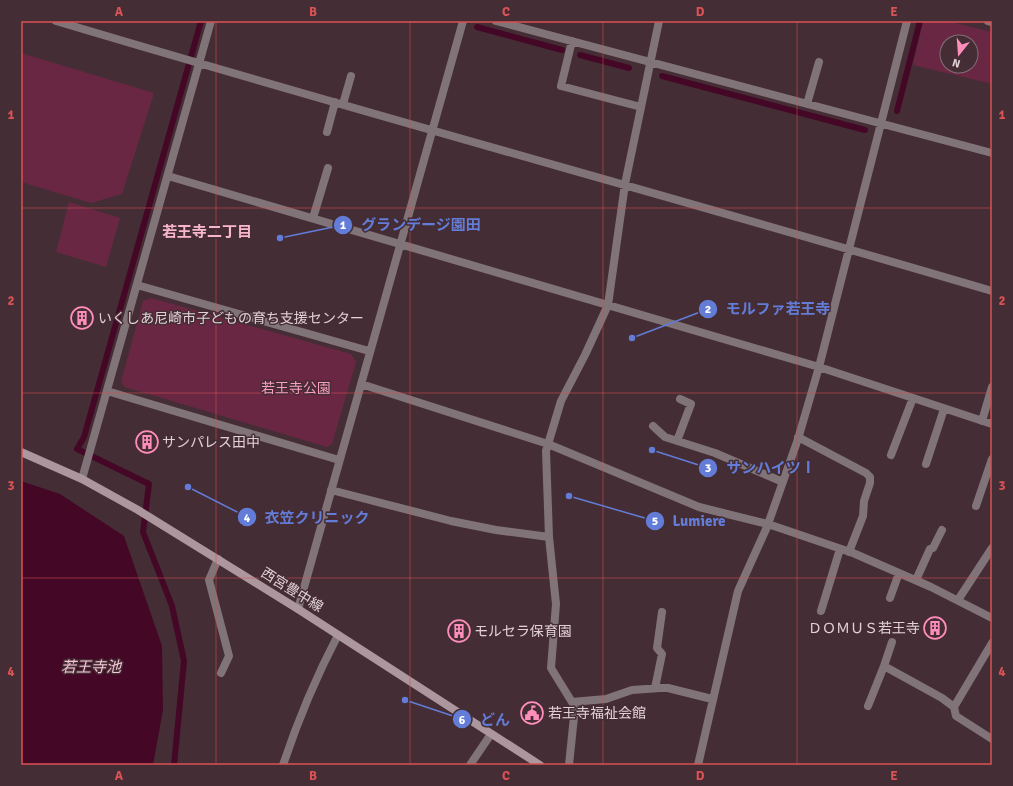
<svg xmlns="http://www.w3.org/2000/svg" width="1013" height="786" viewBox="0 0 1013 786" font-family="Signika,'Noto Sans JP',sans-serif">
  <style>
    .green { fill: #692743; fill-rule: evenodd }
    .water { fill: #440826 }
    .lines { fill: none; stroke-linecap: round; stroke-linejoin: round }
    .stream { stroke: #440826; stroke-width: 6 }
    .minor { stroke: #817478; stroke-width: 8 }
    .secondary { stroke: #ab979d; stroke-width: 8 }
    .grid { fill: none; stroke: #d95254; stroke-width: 1; stroke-opacity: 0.55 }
    .labels { text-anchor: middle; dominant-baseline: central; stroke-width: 3; stroke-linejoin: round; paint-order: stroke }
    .poi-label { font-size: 14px; fill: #e1d1d6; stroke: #452d35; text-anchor: start }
    .park-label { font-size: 14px; fill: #fa9dc0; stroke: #452d35 }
    .street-label { font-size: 14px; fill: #e1d1d6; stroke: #452d35 }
    .neighbourhood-label { font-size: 15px; font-weight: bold; fill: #f7b6cd; stroke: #452d35 }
    .water-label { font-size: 15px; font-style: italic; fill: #f7c7d7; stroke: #452d35 }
    .leader { fill: none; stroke: #627cd7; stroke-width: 1.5 }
    .callout-dot { fill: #627cd7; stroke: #452d35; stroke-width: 1.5 }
    .mark-label { font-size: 12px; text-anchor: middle; font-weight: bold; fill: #fff }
    .callout-label { font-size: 15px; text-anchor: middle; font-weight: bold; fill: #627cd7; stroke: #452d35; stroke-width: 3; stroke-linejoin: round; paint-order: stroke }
    .neatline { fill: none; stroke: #d95254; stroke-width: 1.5 }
    .grid-label { font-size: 13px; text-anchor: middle; font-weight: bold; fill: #d95254 }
  </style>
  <rect width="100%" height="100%" fill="#452d35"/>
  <!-- green -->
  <path class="green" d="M923 21H947L992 32V84L913 65ZM947 42H971V66H947Z
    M21 53 154 93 122 194 91 203 21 182Z
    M69 202 120 218 106 267 56 252Z
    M151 298 351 354 356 362 332 444 327 447 125 387 121 382 143 301Z"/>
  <!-- water -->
  <path class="water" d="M21 481 60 494 124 536 162 646 163 710 153 765H21Z"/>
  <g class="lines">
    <!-- stream -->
    <path class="stream" d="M477 27 562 50
      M580 55 629 68
      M662 76 865 130
      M897 111 920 21
      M174 765 184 661 172 606 143 532 149 484 77 449 84 437 201 21"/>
    <!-- minor -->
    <path class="minor" d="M56 21C367 114 680 199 992 291
      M496 21 992 153
      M988 21 992 22
      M572 41 561 86 641 107
      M343 104 351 76
      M807 104 819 62
      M327 132 335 102
      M168 176 819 367 992 424
      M313 218 328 168
      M137 285 369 351
      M361 384 548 444 699 507 768 524 853 553 931 587 992 618
      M107 391 339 460
      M982 421 992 387
      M653 426 665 437 715 453 783 482
      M798 437 866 473 870 477V483L864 501 863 516 849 552
      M677 441 691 404 680 399
      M891 455 913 398
      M926 464 944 409
      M82 479 211 21
      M331 490 451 521 496 530 549 537
      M976 506 992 459
      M218 559 209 580 229 656 221 673
      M916 580 930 549 933 548 942 530
      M890 598 899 573
      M958 600 992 548
      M298 609 463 21
      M821 611 840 549
      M992 643 954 707 956 716 992 739
      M884 666 892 642
      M655 688 662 654 657 648 662 612
      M572 702 606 699 632 690 660 688H668L712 699
      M868 706 884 666 942 698 954 707
      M283 765C298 720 316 677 338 635
      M470 765 491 734
      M569 765 575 707 551 668 556 604 549 537 546 451 561 401 585 355 608 305 625 184 659 21
      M698 765 738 591 767 527 798 439 819 367 907 21"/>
    <!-- secondary -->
    <path class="secondary" d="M21 452 82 479 138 510 298 609 540 765"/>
  </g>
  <!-- grid -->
  <path class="grid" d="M216 21V765M410 21V765M603 21V765M797 21V765M21 208H992M21 393H992M21 578H992"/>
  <!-- icons -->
  <defs>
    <g id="building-ring" transform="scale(1.15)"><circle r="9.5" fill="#452d35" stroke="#ff8eba" stroke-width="1.5"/><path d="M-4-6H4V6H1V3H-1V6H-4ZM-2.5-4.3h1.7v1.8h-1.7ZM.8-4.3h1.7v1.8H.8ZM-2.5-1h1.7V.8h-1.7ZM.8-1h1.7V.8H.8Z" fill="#ff8eba"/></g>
    <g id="civic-ring" transform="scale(1.15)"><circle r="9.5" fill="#452d35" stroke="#ff8eba" stroke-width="1.5"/><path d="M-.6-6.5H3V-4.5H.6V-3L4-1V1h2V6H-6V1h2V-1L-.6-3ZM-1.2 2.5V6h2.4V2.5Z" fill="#ff8eba"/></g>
  </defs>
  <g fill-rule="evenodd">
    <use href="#building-ring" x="82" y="318"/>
    <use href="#building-ring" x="147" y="442"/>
    <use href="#building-ring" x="935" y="628"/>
    <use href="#building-ring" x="459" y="631"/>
    <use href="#civic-ring" x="532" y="713"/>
  </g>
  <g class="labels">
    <!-- poi labels -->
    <g class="poi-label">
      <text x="98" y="318">いくしあ尼崎市子どもの育ち支援センター</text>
      <text x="162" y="442">サンパレス田中</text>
      <text x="920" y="628" text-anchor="end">ＤＯＭＵＳ若王寺</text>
      <text x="474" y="631">モルセラ保育園</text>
      <text x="548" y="713">若王寺福祉会館</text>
    </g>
    <!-- park labels -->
    <g class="park-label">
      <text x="296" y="388">若王寺公園</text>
    </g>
    <!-- street labels -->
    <g class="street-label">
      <text transform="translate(292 590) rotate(32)">西宮豊中線</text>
    </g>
    <!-- neighbourhood labels -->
    <g class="neighbourhood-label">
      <text x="207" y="232">若王寺二丁目</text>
    </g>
    <!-- water labels -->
    <g class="water-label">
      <text x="91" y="667">若王寺池</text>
    </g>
  </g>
  <!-- callouts -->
  <path class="leader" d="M280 238L343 225M632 338L708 309M652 450L708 468M188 487L247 517M569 496L655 521M405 700L462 719"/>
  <g class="callout-dot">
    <circle cx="280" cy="238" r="4"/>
    <circle cx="632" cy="338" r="4"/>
    <circle cx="652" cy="450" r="4"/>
    <circle cx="188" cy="487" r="4"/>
    <circle cx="569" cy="496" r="4"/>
    <circle cx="405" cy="700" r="4"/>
    <circle cx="343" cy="225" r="10"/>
    <circle cx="708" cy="309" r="10"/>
    <circle cx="708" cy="468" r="10"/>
    <circle cx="247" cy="517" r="10"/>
    <circle cx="655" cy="521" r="10"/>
    <circle cx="462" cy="719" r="10"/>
  </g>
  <g class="mark-label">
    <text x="343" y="229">1</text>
    <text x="708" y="313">2</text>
    <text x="708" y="472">3</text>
    <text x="247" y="522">4</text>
    <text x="655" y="525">5</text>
    <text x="462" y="724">6</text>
  </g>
  <g class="callout-label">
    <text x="421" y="230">グランデージ園田</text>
    <text x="778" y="314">モルファ若王寺</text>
    <text x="771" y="473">サンハイツⅠ</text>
    <text x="317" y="523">衣笠クリニック</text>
    <text x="699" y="526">Lumiere</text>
    <text x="495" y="725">どん</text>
  </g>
  <!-- border -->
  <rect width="1013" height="786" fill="none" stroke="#452d35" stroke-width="44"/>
  <!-- north arrow -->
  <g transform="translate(959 54) rotate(197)"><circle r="19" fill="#452d35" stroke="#836f75"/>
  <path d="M0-3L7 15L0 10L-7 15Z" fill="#ff8eba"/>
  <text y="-6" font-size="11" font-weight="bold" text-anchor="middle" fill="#e1d1d6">N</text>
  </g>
  <rect x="22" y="22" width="969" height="742" class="neatline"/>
  <g class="grid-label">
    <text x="119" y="16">A</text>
    <text x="313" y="16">B</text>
    <text x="506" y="16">C</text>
    <text x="700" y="16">D</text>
    <text x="894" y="16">E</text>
    <text x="11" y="119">1</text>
    <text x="1002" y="119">1</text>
    <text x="11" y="305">2</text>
    <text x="1002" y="305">2</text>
    <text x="11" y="490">3</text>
    <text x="1002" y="490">3</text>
    <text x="11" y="676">4</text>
    <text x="1002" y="676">4</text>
    <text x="119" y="780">A</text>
    <text x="313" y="780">B</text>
    <text x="506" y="780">C</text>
    <text x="700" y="780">D</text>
    <text x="894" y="780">E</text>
  </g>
</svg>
